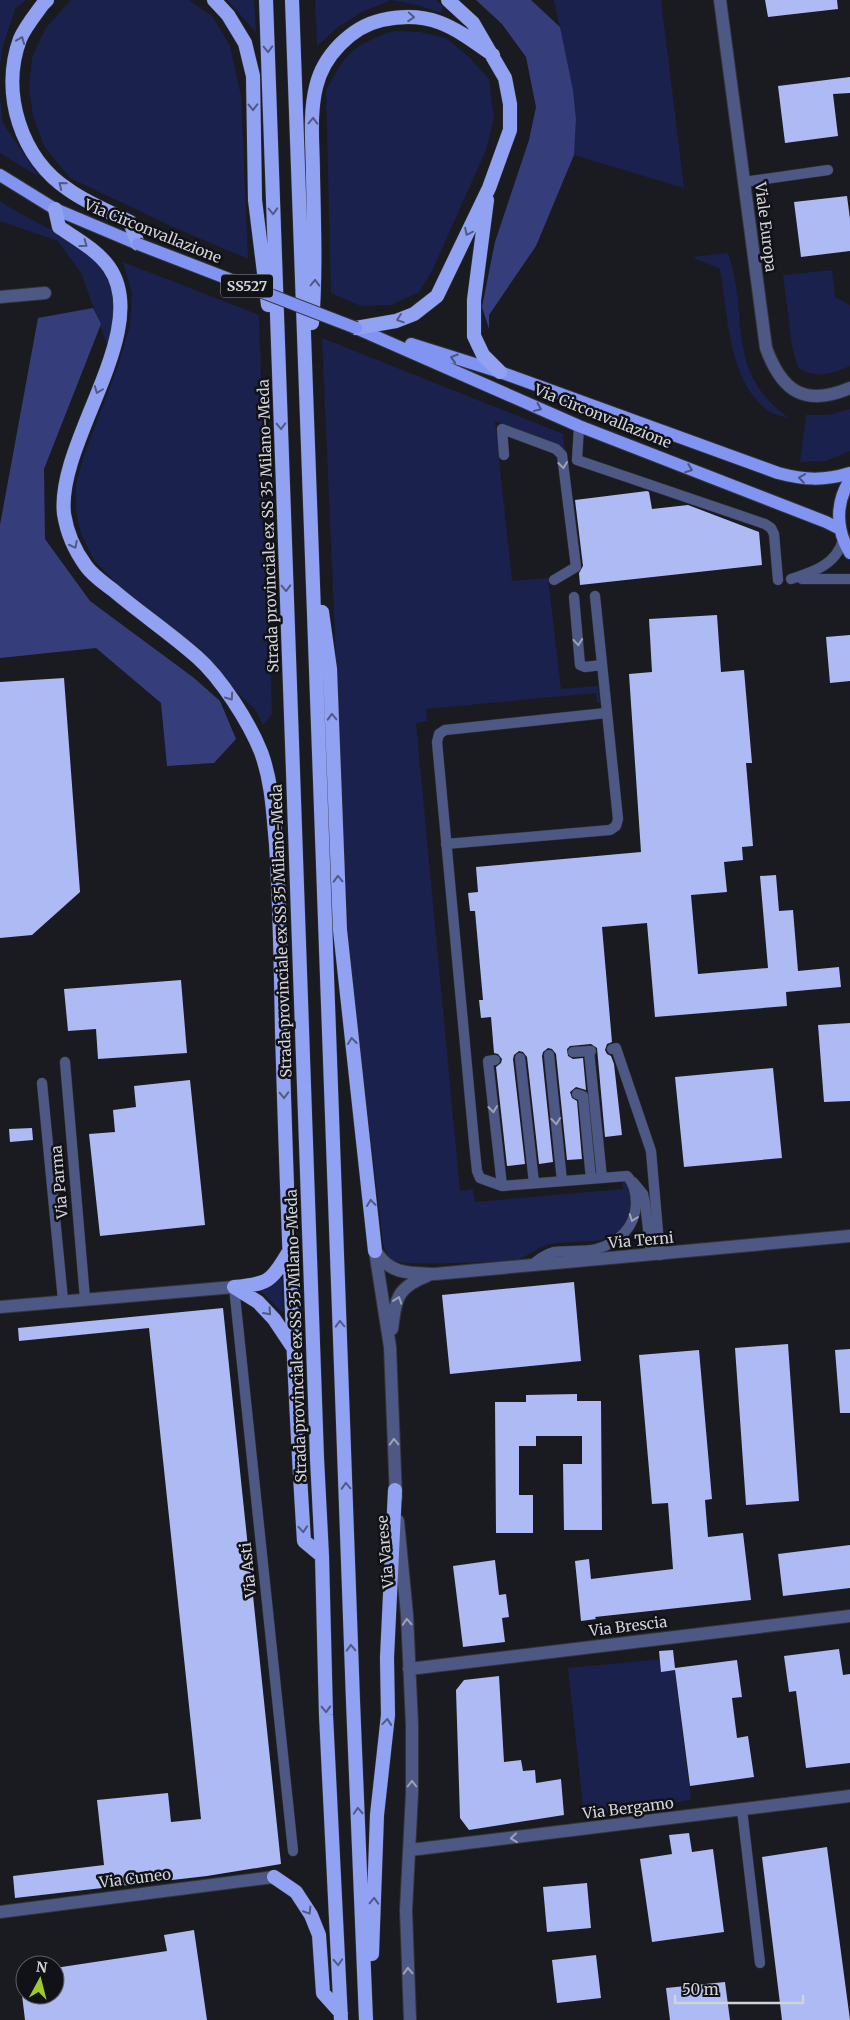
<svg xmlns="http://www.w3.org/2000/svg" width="850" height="2020" viewBox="0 0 850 2020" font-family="Merriweather,serif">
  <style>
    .green { fill: #1b214d }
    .forest { fill: #353e7a }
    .building { fill: #adbaf3 }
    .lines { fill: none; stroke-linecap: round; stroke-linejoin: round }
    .service-casing { stroke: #33353a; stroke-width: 11 }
    .minor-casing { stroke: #33353a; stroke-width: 14 }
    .tertiary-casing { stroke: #33353a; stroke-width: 14 }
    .primary-casing { stroke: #33353a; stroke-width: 14 }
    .trunk-casing { stroke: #33353a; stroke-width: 15 }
    .service { stroke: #4e5884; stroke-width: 10 }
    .minor { stroke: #4e5884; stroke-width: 12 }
    .tertiary { stroke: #4e5884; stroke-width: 12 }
    .primary { stroke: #8294f1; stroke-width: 12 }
    .trunk { stroke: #92a2f2; stroke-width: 14 }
    .primary-bridge-casing { stroke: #33353a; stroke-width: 14; stroke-linecap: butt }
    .primary-bridge { stroke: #8294f1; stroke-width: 12 }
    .oneway { stroke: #515a84 }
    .oneway2 { stroke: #495384 }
    .oneway3 { stroke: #9da2b6 }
    .labels { text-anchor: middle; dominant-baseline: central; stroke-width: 5; stroke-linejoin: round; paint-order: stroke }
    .shield { fill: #101217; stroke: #98999d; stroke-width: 1 }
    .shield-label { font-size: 14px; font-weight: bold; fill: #d2d3d7 }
    .street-label { font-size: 15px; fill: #d2d3d7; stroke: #101217 }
  </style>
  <rect width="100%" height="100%" fill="#191b20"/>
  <!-- green -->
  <path class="green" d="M0 0H26L15 9 3 46 0 67Z
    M71 0H189L213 17 230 46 241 96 248 259 173 227 70 178 44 146 33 116 29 88 32 58 45 29Z
    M227 0H254L256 32Z
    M315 0H436L443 6 441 13 418 5 391 0 362 12 338 27 317 46Z
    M554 0H661L684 188 574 155 576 119 573 90Z
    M393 31 420 32 446 38 468 56 489 79 494 118 486 150 432 271 419 292 391 305 361 306 331 293 326 91C346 52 352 46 393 31Z
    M0 96 3 123 39 177 0 153Z
    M0 201C36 227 103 244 113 293 116 310 111 330 108 347L81 273 58 241 0 221Z
    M728 253C750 316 723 371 789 418 782 416 773 414 767 410 728 380 728 314 720 269L692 257Z
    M123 262 259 315 272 714 263 725 255 709 235 690 200 649 119 586 94 560 81 534 76 510V484L83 458 118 366 130 325 132 293Z
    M832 270 835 297 850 305V366C830 374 818 379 798 368L792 346 783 275Z
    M322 338 563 434 565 453 558 445 495 421 512 581 548 578 561 689 598 686 600 703H597L596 693 426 709 427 721 416 723 460 1191 473 1189 475 1202 623 1189 621 1173C630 1186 633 1195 631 1212 626 1252 573 1237 547 1245 537 1248 529 1255 520 1259 509 1262 403 1266 394 1261 387 1257 385 1250 383 1242L358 1034 348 932Z
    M850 409V451L826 461 800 462 806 415H829Z
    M280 1279H282L283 1311 282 1312 261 1291 272 1286Z
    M673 1658 691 1800 584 1816 568 1668Z"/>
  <!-- forest -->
  <path class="forest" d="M476 0H531L560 27 573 90 576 119 574 155 536 246 489 315V329L482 307 495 242 529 140 536 107 526 57 502 24Z
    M93 308 101 324 44 469 45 539 90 601 194 678 220 701 236 739 214 763 167 766 161 703 96 648 0 658V525L38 318Z"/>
  <!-- building -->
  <path class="building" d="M765 0H837L838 9 768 17Z
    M850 77V93L833 94 838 136 785 143 778 86Z
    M847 196 850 219V251L801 257 794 202Z
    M647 491 649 492 652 509 688 505 759 532 762 565 580 585 579 573 583 566 575 500Z
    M717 615 721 672 744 670 752 763H746L753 846 742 847 743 860 724 862 727 892 691 895 698 974 768 968 760 876 776 875 779 911 793 910 798 971 839 967 841 987 786 992 787 1006 655 1017 647 923 602 927 612 1042 607 1044 605 1050 607 1054 611 1056 614 1064 622 1135 605 1137 597 1048 591 1044 570 1046 567 1049 568 1056 573 1059 583 1058 586 1090 576 1087 570 1092 572 1098 577 1101 582 1159 567 1160 556 1054 552 1049 548 1048 543 1052 542 1056 553 1162 539 1164 527 1057 523 1052 519 1051 514 1055 513 1059 525 1164 507 1166 496 1067 501 1063 502 1059 498 1054 494 1053 491 1017 481 1018 479 1000H483L475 911H470L468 893 478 892 476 867 641 852 629 674 652 672 649 619Z
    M850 635V681L830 683 826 637Z
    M64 678 80 892 32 935 0 938V682Z
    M181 980 187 1053 98 1059 96 1029 68 1031 64 989Z
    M850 1023V1101L824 1102 818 1025Z
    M773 1068 782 1158 684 1167 675 1077Z
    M190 1080 205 1225 100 1236 89 1134 115 1132 113 1110 136 1107 134 1086Z
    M32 1128 33 1140 10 1142 9 1129Z
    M574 1282 581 1361 450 1374 442 1295Z
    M223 1308 281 1864 207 1876 15 1898 13 1876 104 1865 97 1800 168 1793 171 1822 201 1819 149 1328 19 1341 18 1328Z
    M788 1344 799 1501 746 1505 735 1348Z
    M850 1349V1413H840L835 1350Z
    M699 1350 712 1499 705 1500 708 1537 743 1533 751 1600 595 1617 596 1619 581 1621 575 1561 589 1559 591 1579 673 1569 668 1503 652 1504 639 1355Z
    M577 1394V1401H601L602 1530H564L563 1464H582V1436H536V1446H519V1495H533V1533H496L495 1402H526V1395Z
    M850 1545V1588L783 1596 778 1554Z
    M495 1560 499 1595 506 1594 509 1617 502 1618 505 1642 463 1647 453 1566Z
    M839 1649 843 1675 850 1674V1763L806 1768 796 1691 789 1692 784 1656Z
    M673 1650 675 1668 737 1660 742 1697 732 1698 737 1738 748 1736 754 1777 690 1786 675 1670 661 1672 659 1651Z
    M499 1676 504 1762 521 1760 523 1771 535 1770 536 1783 561 1779 564 1815 469 1830 460 1818 456 1690 464 1680Z
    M689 1833 692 1852 713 1849 724 1932 652 1942 640 1859 672 1854 669 1835Z
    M827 1847 850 2020H782L762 1857Z
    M587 1883 591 1928 547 1932 543 1887Z
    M194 1930 207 2020H25L22 1995H55V1968L167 1951 164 1935Z
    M596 1955 601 1998 557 2003 552 1960Z
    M725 1982 730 2020H670L666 1988Z"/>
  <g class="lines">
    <!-- service casing -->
    <g class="service-casing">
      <path id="service" d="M744 182 828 170
        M579 426 577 460 765 524 771 528 774 534 778 580
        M504 455 502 429 556 449 562 455 576 567 554 580
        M791 579C813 572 836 565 843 540
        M802 579H850
        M574 597 580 665 585 667 602 665
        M446 844 610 830 616 826 618 819 595 596
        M612 1049 616 1048 651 1151 660 1255
        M589 1051 602 1178
        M573 1052 591 1051
        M549 1055 562 1181
        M520 1058 534 1183
        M495 1060 488 1061 502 1186
        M65 1062 85 1299
        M42 1083 63 1300
        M577 1094 583 1096 591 1179
        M633 1182 643 1194 645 1203 651 1255
        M531 1266C538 1260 545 1254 554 1252 567 1250 583 1252 596 1249 619 1243 635 1227 636 1204 636 1194 634 1183 627 1176L502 1186 480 1178 477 1171 474 1142 437 742 439 734 445 730 606 713
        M234 1287 293 1851
        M742 1810 760 1963"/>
    </g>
    <!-- minor casing -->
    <g class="minor-casing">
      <path id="minor" d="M0 297 45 293
        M375 1251 390 1347 396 1498
        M377 1253C391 1275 411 1273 435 1274L850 1236
        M0 1307 234 1287
        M392 1329C396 1299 396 1288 427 1276
        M398 1521 407 1615 412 1725V1793L406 1910 410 2020
        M409 1669 850 1616
        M410 1850 850 1796
        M0 1912 274 1877"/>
    </g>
    <!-- tertiary casing -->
    <g class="tertiary-casing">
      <path id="tertiary" d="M720 0 766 348C782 392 805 407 850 388"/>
    </g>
    <!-- primary casing -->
    <g class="primary-casing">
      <path id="primary" d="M0 175 55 209 138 244
        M356 328 579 426 826 522 840 529
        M411 344 500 372 778 473C804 480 824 481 850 473
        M850 480C835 503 836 530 850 553"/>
    </g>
    <!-- trunk casing -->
    <g class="trunk-casing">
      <path id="trunk" d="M47 0 43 4C35 15 25 27 20 39 0 93 21 159 69 190 87 203 110 212 130 222L138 244
        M214 0 228 15 245 43 253 76 255 200 268 305
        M266 0 317 1458 322 1556 326 1715 341 2020
        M292 0 353 1701 366 2020
        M487 200 474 300V336L483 355 500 372
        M55 209 59 227C75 238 97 250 109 267 153 330 56 442 64 514 67 533 75 551 86 566 93 576 104 583 113 590 140 613 170 633 197 657 221 678 249 722 261 752 272 782 273 812 276 844 280 906 281 969 282 1031 287 1201 293 1371 304 1541L322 1556
        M312 323C316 274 314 225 313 175 313 146 309 116 316 87 323 56 351 27 382 20 431 9 455 28 493 55
        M356 328 396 321 414 314 437 296 489 188 510 130V104L505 78 473 23 448 0
        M322 612 330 669 340 930 375 1251
        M234 1287 258 1302 274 1319 292 1346
        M234 1287C268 1284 271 1282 288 1253
        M274 1877 296 1892 311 1915 319 1935 323 1993 341 2013
        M372 1954 377 1815 388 1715 387 1658 395 1490"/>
    </g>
    <!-- service -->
    <use href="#service" class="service"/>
    <!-- minor -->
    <use href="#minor" class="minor"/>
    <!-- tertiary -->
    <use href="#tertiary" class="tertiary"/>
    <!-- primary -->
    <use href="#primary" class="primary"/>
    <!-- trunk -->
    <use href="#trunk" class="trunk"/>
    <!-- primary-bridge casing -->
    <g class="primary-bridge-casing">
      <path id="primary-bridge" d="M138 244 356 328"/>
    </g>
    <!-- primary-bridge -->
    <use href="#primary-bridge" class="primary-bridge"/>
  </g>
  <!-- one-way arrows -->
  <defs><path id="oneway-chevron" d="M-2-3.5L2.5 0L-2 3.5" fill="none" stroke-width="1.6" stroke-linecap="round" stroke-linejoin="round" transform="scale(1.25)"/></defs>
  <g class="oneway">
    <use href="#oneway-chevron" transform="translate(411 17) rotate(4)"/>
    <use href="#oneway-chevron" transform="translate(21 40) rotate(-68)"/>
    <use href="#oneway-chevron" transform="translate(268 49) rotate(88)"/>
    <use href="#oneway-chevron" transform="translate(253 107) rotate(89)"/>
    <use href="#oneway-chevron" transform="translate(313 121) rotate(-88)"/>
    <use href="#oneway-chevron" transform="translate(62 185) rotate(-141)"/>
    <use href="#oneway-chevron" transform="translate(273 211) rotate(88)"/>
    <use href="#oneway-chevron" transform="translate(468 232) rotate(116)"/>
    <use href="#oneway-chevron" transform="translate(84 244) rotate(36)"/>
    <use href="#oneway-chevron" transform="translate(315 283) rotate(-89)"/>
    <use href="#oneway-chevron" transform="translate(400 319) rotate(161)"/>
    <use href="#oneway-chevron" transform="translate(98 390) rotate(111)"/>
    <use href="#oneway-chevron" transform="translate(281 426) rotate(88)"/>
    <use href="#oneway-chevron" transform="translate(74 545) rotate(63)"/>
    <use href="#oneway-chevron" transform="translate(286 588) rotate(88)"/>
    <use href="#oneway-chevron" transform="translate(230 697) rotate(55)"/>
    <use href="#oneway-chevron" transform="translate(332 717) rotate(-92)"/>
    <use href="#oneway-chevron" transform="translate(338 879) rotate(-92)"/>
    <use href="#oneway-chevron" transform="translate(352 1041) rotate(-97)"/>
    <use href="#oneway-chevron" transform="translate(284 1095) rotate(88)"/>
    <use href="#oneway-chevron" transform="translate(371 1203) rotate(-96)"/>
    <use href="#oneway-chevron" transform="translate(268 1312) rotate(48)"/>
    <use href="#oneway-chevron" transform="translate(340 1324) rotate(-92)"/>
    <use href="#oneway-chevron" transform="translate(346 1486) rotate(-92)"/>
    <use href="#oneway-chevron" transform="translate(303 1529) rotate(86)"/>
    <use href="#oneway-chevron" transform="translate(351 1648) rotate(-92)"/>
    <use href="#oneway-chevron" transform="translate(326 1709) rotate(88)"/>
    <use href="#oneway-chevron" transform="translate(387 1722) rotate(-85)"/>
    <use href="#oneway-chevron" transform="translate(358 1811) rotate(-93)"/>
    <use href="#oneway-chevron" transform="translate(374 1901) rotate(-88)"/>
    <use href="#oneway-chevron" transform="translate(308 1911) rotate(58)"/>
    <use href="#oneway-chevron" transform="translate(338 1962) rotate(87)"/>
  </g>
  <g class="oneway2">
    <use href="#oneway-chevron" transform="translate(454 358) rotate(-163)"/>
    <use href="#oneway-chevron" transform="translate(538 408) rotate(24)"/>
    <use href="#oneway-chevron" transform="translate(689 469) rotate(21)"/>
    <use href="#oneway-chevron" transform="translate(802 478) rotate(-172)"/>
  </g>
  <g class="oneway3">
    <use href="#oneway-chevron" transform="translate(563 465) rotate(83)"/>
    <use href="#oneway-chevron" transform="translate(578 642) rotate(85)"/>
    <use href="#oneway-chevron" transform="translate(493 1109) rotate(84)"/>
    <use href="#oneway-chevron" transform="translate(556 1121) rotate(84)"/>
    <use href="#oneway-chevron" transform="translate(633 1218) rotate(110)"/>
    <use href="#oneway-chevron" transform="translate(398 1300) rotate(-71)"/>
    <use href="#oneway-chevron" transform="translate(394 1442) rotate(-92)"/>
    <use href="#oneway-chevron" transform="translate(407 1622) rotate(-93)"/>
    <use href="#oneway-chevron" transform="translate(412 1784) rotate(-90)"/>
    <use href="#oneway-chevron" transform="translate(514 1838) rotate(174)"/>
    <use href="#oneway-chevron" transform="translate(408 1971) rotate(-92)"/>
  </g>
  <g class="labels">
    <!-- shield labels -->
    <rect class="shield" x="221" y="274.5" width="52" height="23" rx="4"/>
    <g class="shield-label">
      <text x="247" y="286">SS527</text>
    </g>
    <!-- street labels -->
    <g class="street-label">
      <text transform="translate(766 227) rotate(83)">Viale Europa</text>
      <text transform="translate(153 231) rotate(22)">Via Circonvallazione</text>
      <text transform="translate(603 416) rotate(22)">Via Circonvallazione</text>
      <text transform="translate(268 526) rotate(-92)">Strada provinciale ex SS 35 Milano-Meda</text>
      <text transform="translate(281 931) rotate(-92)">Strada provinciale ex SS 35 Milano-Meda</text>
      <text transform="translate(59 1182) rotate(-95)">Via Parma</text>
      <text transform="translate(641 1240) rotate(-5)">Via Terni</text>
      <text transform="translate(296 1336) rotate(-92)">Strada provinciale ex SS 35 Milano-Meda</text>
      <text transform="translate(385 1552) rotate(-95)">Via Varese</text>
      <text transform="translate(248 1570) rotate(-96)">Via Asti</text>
      <text transform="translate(628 1626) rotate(-7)">Via Brescia</text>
      <text transform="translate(628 1808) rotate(-7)">Via Bergamo</text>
      <text transform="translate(135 1878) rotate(-7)">Via Cuneo</text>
    </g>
  </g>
  <!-- north arrow -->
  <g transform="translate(40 1980) rotate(7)"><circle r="24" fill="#101217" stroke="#5e5f64"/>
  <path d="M0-4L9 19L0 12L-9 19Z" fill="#9fca2d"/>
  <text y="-8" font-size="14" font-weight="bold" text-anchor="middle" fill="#d2d3d7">N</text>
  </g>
  <!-- scale -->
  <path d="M675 1995v8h128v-8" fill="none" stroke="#d2d3d7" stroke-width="2.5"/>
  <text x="682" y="1995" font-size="15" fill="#d2d3d7" stroke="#101217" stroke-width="4" paint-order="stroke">50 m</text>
</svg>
